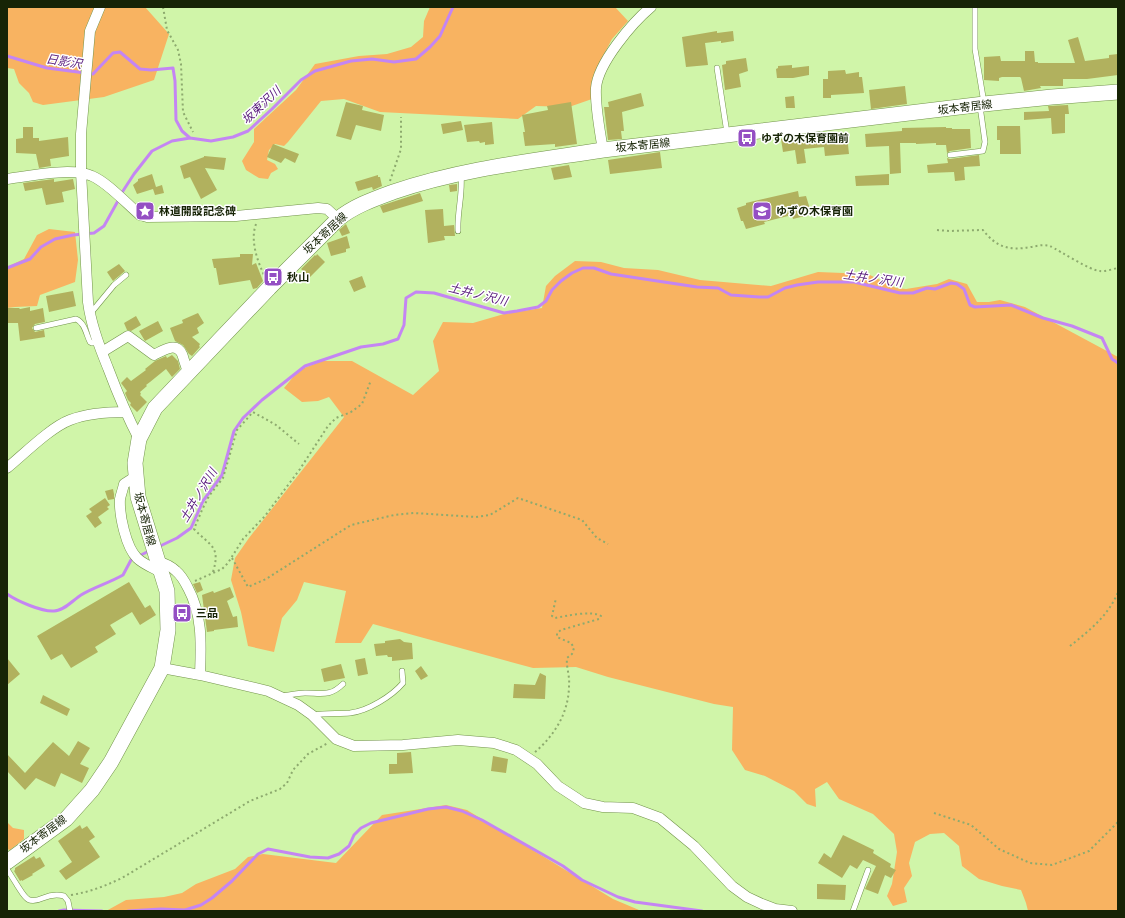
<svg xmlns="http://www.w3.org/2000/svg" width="1125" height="918" viewBox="0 0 1125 918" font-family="'PT Sans','Noto Sans JP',sans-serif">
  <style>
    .green { fill: #f8b361 }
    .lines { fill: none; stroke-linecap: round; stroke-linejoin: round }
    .stream { stroke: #c485f3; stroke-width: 3 }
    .building { fill: #b1b15e }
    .lane-casing { stroke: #72934b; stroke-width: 6 }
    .street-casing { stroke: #72934b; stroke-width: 11 }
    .secondary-casing { stroke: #72934b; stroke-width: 16 }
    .path { stroke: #8daa6e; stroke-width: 2; stroke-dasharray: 2 3; stroke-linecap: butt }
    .lane { stroke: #fff; stroke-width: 5 }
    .street { stroke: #fff; stroke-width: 10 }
    .secondary { stroke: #fff; stroke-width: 15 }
    .labels { text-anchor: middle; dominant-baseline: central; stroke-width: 3; stroke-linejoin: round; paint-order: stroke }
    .street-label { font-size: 11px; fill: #172406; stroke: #fff }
    .poi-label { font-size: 11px; font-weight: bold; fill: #172406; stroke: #fff; text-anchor: start }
    .water-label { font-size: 12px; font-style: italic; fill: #581b7c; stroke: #fff }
  </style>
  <rect width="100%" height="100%" fill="#d0f5a9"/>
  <!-- green -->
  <path class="green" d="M7 7H145L169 34 154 80 104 97 43 105 33 102 29 93 19 83 14 69 7 68Z
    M430 7H615L628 21 612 39 601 60 592 99 569 107 536 106 518 119 380 112 344 99 321 101 288 142 284 146 275 144 269 150 267 160 275 164 278 169 271 173 268 179 259 178 246 170 242 161 254 142V129L296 90 315 64 359 56 387 54 411 47 423 37 424 21Z
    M49 229 75 232 78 260 75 282 40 295 37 306 15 307 7 308V267L24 259 37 235Z
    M575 261 601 262 624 268 658 270 700 280 771 286 818 272 868 274 896 288 906 289 937 284 949 279 967 284 977 302H989L1000 300 1025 307 1118 357V911H1028L1026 903 1021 890 1002 886 979 879 962 866 959 846 944 833 930 834 915 842 909 863 912 876 904 888 907 902 893 906 887 896 892 884 897 852 894 834 873 814 839 799 827 782 815 789 816 807 807 804 794 791 765 776 745 770 732 750 733 707 714 704 608 677 576 667 533 668 373 624 361 643H335L346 591 304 582 297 600 282 618 274 652 248 646 241 612 231 580 235 558 249 538 344 417 329 397 318 401 302 402 284 388 299 370 322 361H352L413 395 439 371 433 341 443 322 473 323 504 314 542 308 546 286 555 276Z
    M446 805 467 810 613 899 639 910V911H106L126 900 164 897 182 893 196 884 235 869 248 857 263 854 336 863 382 815Z
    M7 822 13 828 24 830V839L10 850 7 849Z"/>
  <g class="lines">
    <!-- stream -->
    <path class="stream" d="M7 56 47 68 93 74 113 53 120 52 140 69 151 70 173 68 175 81 176 120 182 131 190 138
      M121 194 134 174 152 151 172 141 190 138 211 141 233 137 248 131 272 109 301 80 315 71 351 61 372 59 394 62 416 59 430 47 440 36 453 7
      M7 268 30 259 41 247 55 239 73 235 94 233 104 226 119 199
      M158 547 177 538 191 528 203 501 222 475 234 431 243 418 262 400 305 366 361 347 383 344 398 339 404 325 406 298 416 292 434 293 504 313 517 311 538 307 546 301 552 290 561 281 572 273 583 268H594L611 274 697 287 718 288 731 295 759 297H768L785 288 797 285 818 282H854L900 293H913L927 288 935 289 951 283 957 284 964 289 970 305 975 307 1011 305 1043 318 1072 326 1102 338 1112 359 1118 363
      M7 594C17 601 42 612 54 611 64 611 73 600 81 595 94 587 109 583 123 575L131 560 149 551
      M59 911 64 910 102 911
      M128 911 161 909 185 910 201 905 212 898 232 881 258 854 268 849 310 857 328 858 339 854 349 846 354 835 361 828 371 823 428 809 446 807 462 811 482 820 563 866 582 880 618 897 635 902 702 911"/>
  </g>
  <!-- building -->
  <path class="building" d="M717 31V33L733 31 734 41 721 43V41L705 43 708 65 686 67 682 37Z
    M1078 37 1085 61 1109 58V55L1118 54V75L1087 79H1063V86H1040L1041 88 1024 91 1021 78 1020 77H1002L999 78V81L984 80V57L1000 56 1001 61H1025V51H1034L1035 62H1038V63H1075L1068 40Z
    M746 58 748 71 739 74 741 87 725 90 722 65 726 64V61Z
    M792 65V68L809 66V75L793 78H777L776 69 778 68V66Z
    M845 70 846 74 859 72V77H862L864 93 831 95V98H823V79H828V71Z
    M905 86 907 104 871 109 869 90Z
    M641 93 644 106 622 112 624 131H621L622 139 608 140 604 107H609L608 102Z
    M794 96 795 108H786L785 97Z
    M346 102 363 106 362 110 384 115 381 131 356 125 351 140 336 136Z
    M571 102 577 144 555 147V144L525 146 523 132H525L522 115 548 110 547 106Z
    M1068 105 1069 114H1065V133L1052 134 1051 118 1024 120V112L1049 111 1048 106Z
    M461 121 463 130 443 134 441 124Z
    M492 122 494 144 485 145V142L480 143 479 141 467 142 464 125Z
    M997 126H1020L1021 154H1000V140H997Z
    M23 127H33V138H39V141L68 137 69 156 50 159 51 166 39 168 36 154 16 153V139L23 138Z
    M946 127V128H952V129H970L971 148 950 151 947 153 946 145H936V143L916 144V143H900L901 173 890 174 889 146 866 147 865 134 902 131V128Z
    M847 136 849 154 825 156 824 147 804 149 806 163 797 164 795 150 783 152 781 139 797 137V141Z
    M273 144 299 154 295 163 285 158 281 163 267 157Z
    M660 152 662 168 610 174 608 160Z
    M979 155 980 166 964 167 965 180 955 181 954 172 928 173 927 165 948 163 947 158 950 159Z
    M204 156 226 158 224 170 205 168 217 190 201 199 190 177 184 179 180 166 204 157Z
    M569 165 572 177 554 180 551 168Z
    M152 174 156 187 162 185 164 193 155 195 153 189 137 194 133 185 138 181V179Z
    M889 174V185L856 186 855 176Z
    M378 175V177H380L382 186 373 190 372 187 358 191 355 182Z
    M54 179V182L73 179 75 189 62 192 64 202 46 205 42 188 25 191 23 183Z
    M457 184V191L450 192 449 185Z
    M798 191 799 197 806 196 810 209H807L809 215 793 219 792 215 764 222 765 224 746 229 743 221H741L737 208 746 205V203Z
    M420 193 423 201 383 213 380 206Z
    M443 209 444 226 454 225 455 236H444L445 240 428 243 425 210Z
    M346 224 350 233 342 236 339 230Z
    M347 236 350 248 346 249V252L331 256 327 243Z
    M240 254H253L252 265 256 263 263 281 257 288 253 289 250 280 219 285 216 268H214L212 259 240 257Z
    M317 254 325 262 310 277 301 269 315 255 316 256Z
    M119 264 125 271 113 281 107 272Z
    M362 276 366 287 354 292 349 281Z
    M73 291 76 306 49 312 46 296Z
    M30 307V311L43 308 45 322 35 324 32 328 35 332 44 330 45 337 20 341 18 323H7V308H19L20 309Z
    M198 313 204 323 197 328 199 333 192 337 200 344 199 346 200 347 192 356 189 354 183 345 175 341 170 328 183 323 182 320Z
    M136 316 141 325 131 331 127 330 124 323Z
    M158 321 163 331 145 341 139 331Z
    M172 355 178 361 180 369 172 377 166 369 150 382 146 385 147 386 140 392 141 394 140 395 147 402 137 412 130 405 131 403 128 400 125 393 127 391 121 383 127 377 131 381 146 370 145 369 155 361 166 356 167 358Z
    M113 489 114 494V499L108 500 105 491Z
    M105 498 110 505 107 507 109 509 98 517 102 523 95 528 86 516 92 512 89 509Z
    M129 582 145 608 150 605 156 615 140 625 132 612 110 625 116 634 95 647 98 652 71 668 62 654 51 660 37 636Z
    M200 582 203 590 197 593 193 584Z
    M230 587 234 597 227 601 233 617 237 616 238 627 214 630V631L207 632 202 595 213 591 214 593Z
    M400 639 404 642 412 643 413 659 392 661V657H388L387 655 376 656 374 644 385 643V641Z
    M7 658 20 674 7 685Z
    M365 658 368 674 358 676 355 660Z
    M341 664 345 678 324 682 321 669Z
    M421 666 428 676 421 680 415 671Z
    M540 673 546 676 545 699 513 698 514 684 535 685Z
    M43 695 70 709 67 716 40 703Z
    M78 741 90 748 80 764 89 768 82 783 61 773 55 787 36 778 25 790 7 771V754L25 773 53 742 69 756Z
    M411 752 413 773 389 774V764H397V753Z
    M493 756 508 759 506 773 491 771Z
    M80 825 82 829 87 826 95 837 89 841 100 857 66 880 59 871 72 862 58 841Z
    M843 835 874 850 873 853 891 864 890 867 896 870 891 878 885 875 878 894 865 889 876 866 863 860 857 869 850 865 842 878 818 863 824 853 831 858Z
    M34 856 36 859 40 857 45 866 32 874 33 875 22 881V880L20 881 14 871 15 870V868Z
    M817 884 846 885 845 900 817 899Z"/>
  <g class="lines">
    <!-- lane casing -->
    <g class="lane-casing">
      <path id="lane" d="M975 7V49L984 103
        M717 68 727 133
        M950 155 983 151 985 142 980 106
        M458 231C457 211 463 195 461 174
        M90 314 114 285 126 275
        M36 328 76 319C85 323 86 334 90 342L92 343 98 342
        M282 696C290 695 297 693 305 693 321 693 330 697 343 684
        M313 715C326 713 338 714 350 713 368 711 392 696 403 683L402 671
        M7 869C10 874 14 880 17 885 25 897 27 905 43 898 50 895 57 894 64 896L68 901 70 911
        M853 911 868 870"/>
    </g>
    <!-- street casing -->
    <g class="street-casing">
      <path id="street" d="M100 7 90 31 81 134V172L88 302C91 325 99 346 108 368 117 392 127 416 139 439
        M603 150C600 133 595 105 596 88 598 63 632 23 651 7
        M7 179C29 176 72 167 92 176 107 182 127 204 140 215L147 217 236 216 318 208 327 209 338 219
        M102 352 128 336 154 355C162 351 176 341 182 354 185 361 184 365 189 372
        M7 468C24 454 51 427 70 420 88 413 107 412 125 412
        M135 477 124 484C123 489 121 494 120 499 119 515 126 547 137 558 143 564 153 568 161 572
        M157 561C164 563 171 566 176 571 181 575 185 582 188 588 203 616 201 645 200 675
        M162 668 200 675 268 691 298 705 312 715 336 739 354 746 403 745 458 740 494 743 516 750 537 764 558 786 584 803 603 807 633 808 660 818 694 846 732 886 747 897 762 904 775 909 792 911"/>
    </g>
    <!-- secondary casing -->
    <g class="secondary-casing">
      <path id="secondary" d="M7 862 66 819 92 790 111 762 162 668 168 630 167 591 138 497 135 463 139 439 155 408 269 288 338 219C354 206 374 199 393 192 460 169 532 161 603 150L984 104 1052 97 1118 92"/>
    </g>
    <!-- path -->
    <path class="path" d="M163 7 167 30 178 50 181 64 183 112 193 132
      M390 181 401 149V117
      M256 224C250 240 257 260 264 275
      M937 230 949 231 983 230C996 247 1009 251 1031 247 1037 246 1043 244 1050 246 1060 251 1091 271 1100 271 1105 272 1112 269 1118 268
      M232 558 248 587 266 579 351 525 394 515 414 513 476 517 490 515 518 498 582 520 597 538 608 544
      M213 572C221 546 210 546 194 529L202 510 209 496 223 478 237 430 253 412 276 425 299 444
      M195 581 222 569 228 563 243 539 265 516 300 469 328 426 336 418 351 412 362 404 371 380
      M1070 646C1089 631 1109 615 1118 592
      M535 752C555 735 569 712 569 685 570 676 566 667 567 658L572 654 574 648 571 643 557 637V633L561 630 599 619 601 616C591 610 566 616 555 618L552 616 556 598
      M934 813 971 825 999 849 1030 863 1052 865 1089 851 1118 822
      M71 895C90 892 105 886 122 878L250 801 280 789 287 783 293 770 308 754 328 743"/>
    <!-- lane -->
    <use href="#lane" class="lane"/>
    <!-- street -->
    <use href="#street" class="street"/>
    <!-- secondary -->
    <use href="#secondary" class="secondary"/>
  </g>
  <!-- icons -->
  <defs>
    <g id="bus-square" transform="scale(1)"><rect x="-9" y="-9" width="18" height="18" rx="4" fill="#944fc3" stroke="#fff"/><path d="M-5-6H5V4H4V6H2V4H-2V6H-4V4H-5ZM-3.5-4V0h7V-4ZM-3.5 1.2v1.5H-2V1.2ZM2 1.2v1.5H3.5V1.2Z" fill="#fff"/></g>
    <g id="sight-square" transform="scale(1)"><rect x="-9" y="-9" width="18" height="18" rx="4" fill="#944fc3" stroke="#fff"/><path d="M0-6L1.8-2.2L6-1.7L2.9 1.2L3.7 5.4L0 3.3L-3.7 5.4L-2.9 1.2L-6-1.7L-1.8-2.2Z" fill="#fff"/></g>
    <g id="school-square" transform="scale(1)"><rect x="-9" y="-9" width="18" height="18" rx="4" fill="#944fc3" stroke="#fff"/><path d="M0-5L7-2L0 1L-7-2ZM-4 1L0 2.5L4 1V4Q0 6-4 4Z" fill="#fff"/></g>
  </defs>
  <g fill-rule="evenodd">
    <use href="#bus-square" x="747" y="138"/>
    <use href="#sight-square" x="145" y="211"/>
    <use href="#school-square" x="762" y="211"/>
    <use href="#bus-square" x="273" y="277"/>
    <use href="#bus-square" x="182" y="613"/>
  </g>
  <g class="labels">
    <!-- street labels -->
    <g class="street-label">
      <text transform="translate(965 107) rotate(-7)">坂本寄居線</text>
      <text transform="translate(643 145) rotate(-6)">坂本寄居線</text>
      <text transform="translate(325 233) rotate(-43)">坂本寄居線</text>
      <text transform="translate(145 519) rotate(75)">坂本寄居線</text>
      <text transform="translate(43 834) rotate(-37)">坂本寄居線</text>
    </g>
    <!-- poi labels -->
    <g class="poi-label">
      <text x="761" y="138">ゆずの木保育園前</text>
      <text x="159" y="211">林道開設記念碑</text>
      <text x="776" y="211">ゆずの木保育園</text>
      <text x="287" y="277">秋山</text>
      <text x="196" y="613">三品</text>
    </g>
    <!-- water labels -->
    <g class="water-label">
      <text transform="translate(64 61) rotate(9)">日影沢</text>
      <text transform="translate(261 105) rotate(-43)">坂東沢川</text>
      <text transform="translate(873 278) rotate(8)">土井ノ沢川</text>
      <text transform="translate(478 294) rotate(14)">土井ノ沢川</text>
      <text transform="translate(198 495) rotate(-59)">土井ノ沢川</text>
    </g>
  </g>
  <!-- border -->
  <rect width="1125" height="918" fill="none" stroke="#172406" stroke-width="16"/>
</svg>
